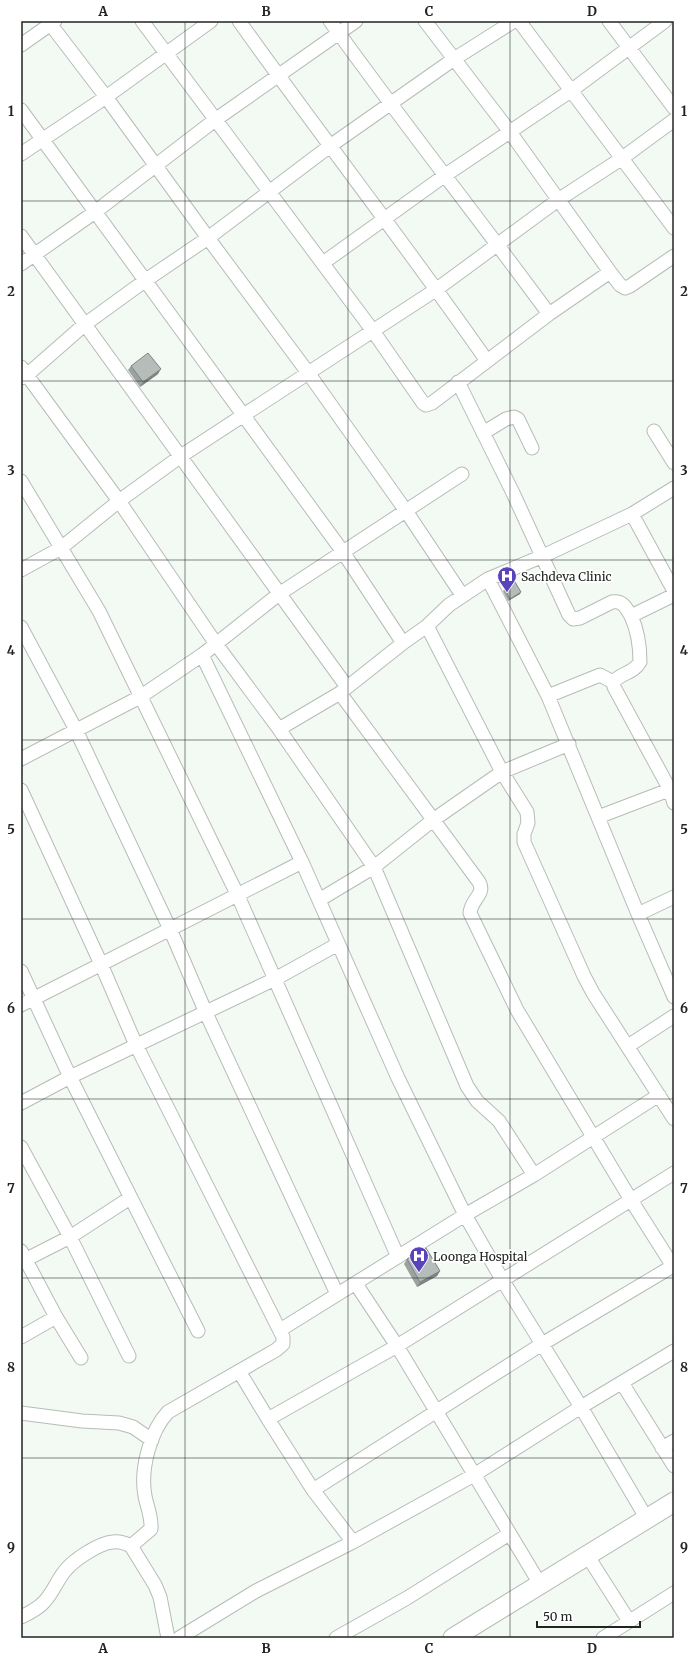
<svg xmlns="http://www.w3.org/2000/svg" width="695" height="1659" viewBox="0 0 695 1659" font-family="Merriweather,serif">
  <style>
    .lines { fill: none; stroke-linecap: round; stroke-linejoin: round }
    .minor-casing { stroke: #b6bcb6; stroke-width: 15 }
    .secondary-casing { stroke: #b6bcb6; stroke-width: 21 }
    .minor { stroke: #fff; stroke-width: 13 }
    .secondary { stroke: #fff; stroke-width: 19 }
    .wall { fill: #9ba3a0 }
    .shaded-wall { fill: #7e8482 }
    .building { fill: #b4bdba; stroke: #7e8482 }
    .grid { fill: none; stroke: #212421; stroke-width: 1; stroke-opacity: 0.55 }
    .labels { text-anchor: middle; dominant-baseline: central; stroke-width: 3.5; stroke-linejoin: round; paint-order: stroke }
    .poi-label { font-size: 12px; fill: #212421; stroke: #fff; text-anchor: start }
    .neatline { fill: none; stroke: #212421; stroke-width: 1.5 }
    .grid-label { font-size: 13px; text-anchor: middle; font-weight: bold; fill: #212421 }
  </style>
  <rect width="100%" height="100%" fill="#f3faf4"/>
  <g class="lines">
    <!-- minor casing -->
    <g class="minor-casing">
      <path id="minor" d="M48 21 106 97 208 238 309 374 406 511 462 595
        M142 21 373 331 423 403 426 405 432 403 549 314 610 272 620 285 625 288 630 286 674 256
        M239 21C320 135 407 246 487 361
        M330 21C401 120 477 216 549 314
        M425 21 510 132 610 272
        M519 21 674 228
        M609 21 674 108
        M21 45 55 21
        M21 110 343 552 403 643
        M21 154 106 97 211 21
        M21 236 347 687
        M323 263 444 176 572 90 665 21
        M21 264 95 212 215 120 356 21
        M21 367 119 501 216 644 279 729 374 867 467 1086 477 1101 499 1121 534 1175
        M21 378 27 375 84 325 146 280 208 238 330 146 454 59 514 21
        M458 382 513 493 569 615 573 619 580 618 612 602C623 600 626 608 631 616
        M654 431 674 463
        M483 433 506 419 514 417 518 419 532 448
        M21 481 99 611 238 896 398 1257
        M632 514 674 591
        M21 570 61 548 119 501 181 456 437 289 558 200 621 159 674 120
        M488 579 548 696 638 914 674 997
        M674 595 631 616C638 631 640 646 640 662 634 673 621 673 613 682L614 687 670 790 674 803
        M427 626 502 772 527 812 528 823 524 834V842L584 976 593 993 674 1119
        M21 627 76 730 170 929 206 1013 337 1294
        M202 655 302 862 398 1078 465 1215 503 1281 581 1407 647 1519
        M340 693 479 882C486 894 471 899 470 913L517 1010 631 1200 674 1268
        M548 696 600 675 613 682
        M279 729 340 693 403 643 427 626 449 605 488 579 543 556 632 514 674 488
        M21 759 140 697 202 655 279 594 462 474
        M21 790 101 964 136 1045 283 1337V1344L276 1350 168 1412C150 1431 140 1470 145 1496 147 1507 152 1517 151 1529L131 1546 155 1585 160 1597 168 1638
        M598 817 674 788
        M319 900 374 867 433 820 502 772 569 744
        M638 914 674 897
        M21 971 70 1077 198 1331
        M21 1005 302 862
        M628 1046 674 1016
        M21 1103 70 1077 275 979 338 944
        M21 1147 70 1237 129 1356
        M21 1251 56 1317 81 1358
        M21 1262 70 1237 130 1198
        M356 1284 397 1346 540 1584
        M280 1330 465 1215 534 1175 659 1095
        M21 1337 56 1317
        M239 1371 268 1419
        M622 1383 674 1466
        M21 1413 82 1421 119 1423 133 1427 152 1440
        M662 1448 674 1441
        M313 1490 542 1344 673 1266
        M353 1542 313 1490 268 1419 397 1346 674 1173
        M587 1555 629 1621
        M21 1617C29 1613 38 1609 44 1602 52 1594 57 1581 64 1572 73 1560 99 1543 113 1542 120 1541 125 1543 131 1546
        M179 1638 256 1591 353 1542 474 1475 581 1407 674 1351
        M336 1638 407 1598 509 1534
        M603 1638 674 1593"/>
    </g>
    <!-- secondary casing -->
    <g class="secondary-casing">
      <path id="secondary" d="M453 1638 674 1502"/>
    </g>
    <!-- minor -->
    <use href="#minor" class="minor"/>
    <!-- secondary -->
    <use href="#secondary" class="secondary"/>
  </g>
  <!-- wall -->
  <path class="wall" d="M131 366 158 374 140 387 128 370Z
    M505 589 520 594 508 601 503 591Z
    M407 1259 440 1271 437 1276 417 1287 404 1264Z"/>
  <!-- shaded-wall -->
  <path class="shaded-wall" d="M161 369 158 374 140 387 143 382Z
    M521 592 520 594 508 601 510 599Z
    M440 1271 437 1276 417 1287 420 1282Z"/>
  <!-- building -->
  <path class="building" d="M148 353 161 369 143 382 131 366Z
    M515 582 521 592 510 599 505 589Z
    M426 1248 440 1271 420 1282 407 1259Z"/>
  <!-- grid -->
  <path class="grid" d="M185 21V1638M348 21V1638M510 21V1638M21 201H674M21 381H674M21 560H674M21 740H674M21 919H674M21 1099H674M21 1278H674M21 1458H674"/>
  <!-- icons -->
  <defs>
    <g id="hospital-pin" transform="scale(1)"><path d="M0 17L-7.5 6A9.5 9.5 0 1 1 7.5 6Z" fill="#5b43bb" stroke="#fff"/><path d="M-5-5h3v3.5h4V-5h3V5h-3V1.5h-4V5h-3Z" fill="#fff"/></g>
  </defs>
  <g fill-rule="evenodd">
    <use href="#hospital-pin" x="507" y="576"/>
    <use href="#hospital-pin" x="419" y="1256"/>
  </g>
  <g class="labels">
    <!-- poi labels -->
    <g class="poi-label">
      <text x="521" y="576">Sachdeva Clinic</text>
      <text x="433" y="1256">Loonga Hospital</text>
    </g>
  </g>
  <!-- border -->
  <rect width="695" height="1659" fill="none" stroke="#ffffff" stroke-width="44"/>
  <!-- scale -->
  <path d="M537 1621v6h103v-6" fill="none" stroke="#212421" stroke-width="2"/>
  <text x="543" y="1621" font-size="12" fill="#212421" stroke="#ffffff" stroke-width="3" paint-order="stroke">50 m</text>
  <rect x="22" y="22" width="651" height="1615" class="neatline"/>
  <g class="grid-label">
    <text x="103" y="16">A</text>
    <text x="266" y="16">B</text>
    <text x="429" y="16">C</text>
    <text x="592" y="16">D</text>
    <text x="11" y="116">1</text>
    <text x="684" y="116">1</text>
    <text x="11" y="296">2</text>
    <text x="684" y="296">2</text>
    <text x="11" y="475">3</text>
    <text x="684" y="475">3</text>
    <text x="11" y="655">4</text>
    <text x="684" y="655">4</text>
    <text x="11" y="834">5</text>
    <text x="684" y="834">5</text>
    <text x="11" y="1013">6</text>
    <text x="684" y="1013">6</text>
    <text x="11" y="1193">7</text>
    <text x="684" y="1193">7</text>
    <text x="11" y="1372">8</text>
    <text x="684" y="1372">8</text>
    <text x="11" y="1552">9</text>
    <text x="684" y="1552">9</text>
    <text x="103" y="1653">A</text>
    <text x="266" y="1653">B</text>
    <text x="429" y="1653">C</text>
    <text x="592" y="1653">D</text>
  </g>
</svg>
